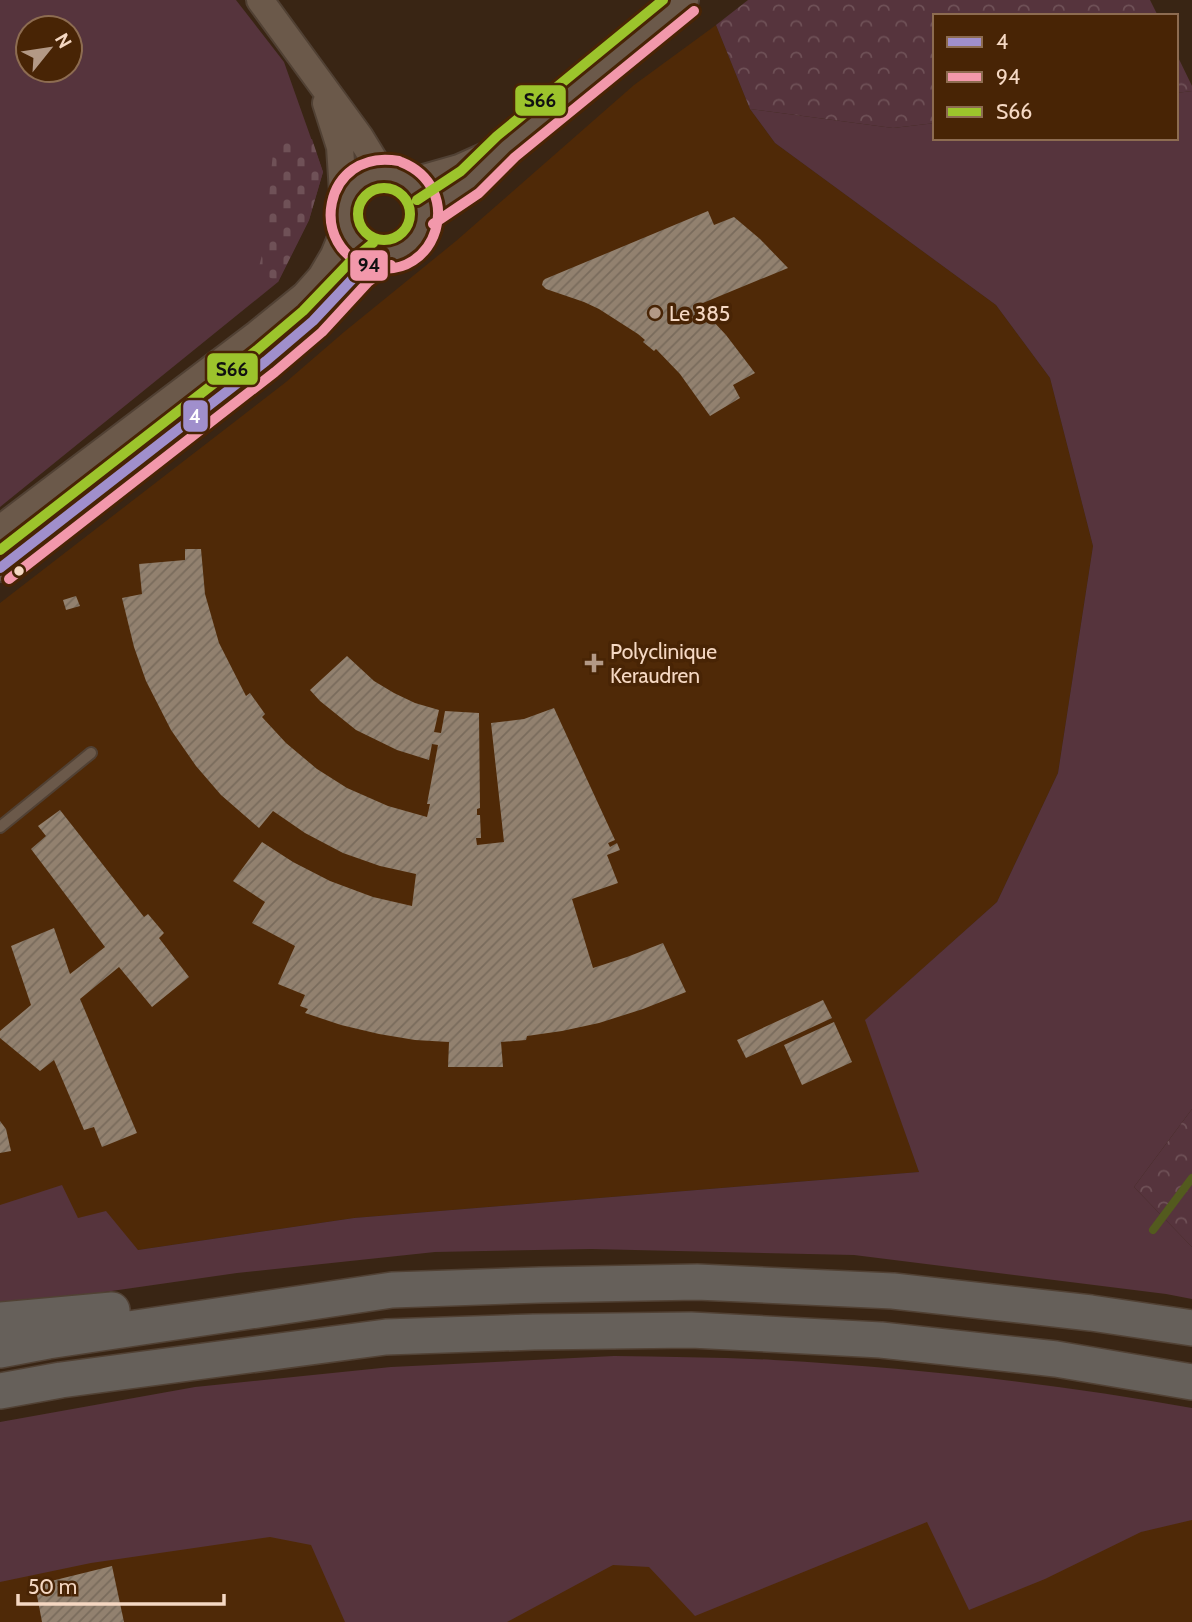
<svg xmlns="http://www.w3.org/2000/svg" width="1192" height="1622" viewBox="0 0 1192 1622" font-family="Cabin,sans-serif">
  <style>
    .built { fill: #4f2907 }
    .green { fill: #56343d; fill-rule: evenodd }
    .forest { fill: url(#forest-crowns) }
    .cemetery { fill: url(#cemetery-stones) }
    .lines { fill: none; stroke-linecap: round; stroke-linejoin: round }
    .stream { stroke: #535a1e; stroke-width: 8 }
    .building { fill: url(#building-hatch) }
    .service-casing { stroke: #514134; stroke-width: 14 }
    .tertiary-casing { stroke: #514134; stroke-width: 30 }
    .trunk-casing { stroke: #514134; stroke-width: 38 }
    .service { stroke: #6b594a; stroke-width: 10 }
    .tertiary { stroke: #6b594a; stroke-width: 26 }
    .trunk { stroke: #66605a; stroke-width: 35 }
    .bus-1-casing { stroke: #482405; stroke-width: 16 }
    .bus-2-casing { stroke: #482405; stroke-width: 16 }
    .bus-3-casing { stroke: #482405; stroke-width: 16 }
    .bus-1 { stroke: #a08fcc; stroke-width: 10 }
    .bus-2 { stroke: #f298ab; stroke-width: 10 }
    .bus-3 { stroke: #9cc42c; stroke-width: 10 }
    .poi-dot { fill: #b39986; stroke: #482405; stroke-width: 2.5 }
    .bus-dot { fill: #f5d8c3; stroke: #482405; stroke-width: 2.5 }
    .labels { text-anchor: middle; dominant-baseline: central; stroke-width: 7; stroke-linejoin: round; paint-order: stroke }
    .poi-label { font-size: 21px; fill: #f5d8c3; stroke: #482405; text-anchor: start }
    .line-badge { stroke: #482405; stroke-width: 2.5 }
    .badge-label { font-size: 19px; text-anchor: middle; font-weight: bold; fill: #fff }
    .pale-badge-label { font-size: 19px; text-anchor: middle; font-weight: bold; fill: #111 }
  </style>
  <defs>
    <pattern id="forest-crowns" width="20" height="18" patternUnits="userSpaceOnUse" patternTransform="scale(1.75)"><rect width="20" height="18" fill="#56343d"/><path d="M2 6a3 3 0 1 1 6 0M12 15a3 3 0 1 1 6 0" fill="none" stroke="#6f5157"/></pattern>
    <pattern id="cemetery-stones" width="16" height="16" patternUnits="userSpaceOnUse" patternTransform="scale(1.75)"><rect width="16" height="16" fill="#56343d"/><path d="M2 7V4a2 2 0 0 1 4 0v3zM10 15v-3a2 2 0 0 1 4 0v3z" fill="#6f5157"/></pattern>
    <pattern id="building-hatch" width="6" height="6" patternUnits="userSpaceOnUse" patternTransform="scale(1.75)"><rect width="6" height="6" fill="#92816f"/><path d="M-1 1l2-2M0 6l6-6M5 7l2-2" fill="none" stroke="#796b5c"/></pattern>
  </defs>
  <rect width="100%" height="100%" fill="#392514"/>
  <!-- built -->
  <path class="built" d="M716 25 750 109 775 143 996 305 1050 378 1093 546 1058 773 997 902 866 1020 919 1172 354 1218 138 1250 0 1237V603L286 382 344 332 456 241 634 85Z
    M1192 1495V1622H0V1565L298 1516 930 1514Z"/>
  <!-- green -->
  <path class="green" d="M0 0H236L284 62 323 172 309 220 278 282 0 507ZM28 28H70V70H28Z
    M1192 91V1109L1134 1187 1192 1247V1299L1166 1294 854 1255 591 1249 435 1252 237 1273 0 1307V1205L62 1185 78 1218 106 1211 138 1250 354 1218 919 1172 865 1020 997 902 1058 773 1093 546 1050 378 996 305 775 143 750 109 893 128 935 123V138H1176V93Z
    M614 1356C667 1357 721 1357 774 1360 914 1368 1054 1383 1192 1408V1520L1141 1532 1045 1579 969 1610 927 1522 695 1616 649 1567 613 1565 507 1622H345L311 1545 270 1537 91 1563 0 1582V1422L195 1387 391 1367Z"/>
  <!-- forest -->
  <path class="forest" d="M748 0H1150L1158 16H935V123L893 128 750 109 716 25Z
    M1176 53 1192 86V91L1176 93Z
    M1192 1109V1247L1134 1187Z"/>
  <!-- cemetery -->
  <path class="cemetery" d="M312 139 323 172 309 220 278 282 258 271 264 247 274 142Z"/>
  <g class="lines">
    <!-- stream -->
    <path class="stream" d="M1153 1230 1192 1178"/>
  </g>
  <!-- building -->
  <path class="building" d="M708 211 714 225 734 217 760 239 788 268 698 305 726 335 755 373 733 385 740 398 710 416 680 374 656 349 654 351 643 342 645 340 638 334 599 309 584 302 546 289 542 285 543 281 545 279Z
    M185 549H201L205 594 219 643 246 696 250 693 265 714 262 717 286 743 317 769 347 788 388 806 427 817 430 804H427L438 745 432 744 429 760 397 750 356 730 320 701 310 690 347 656 374 681 394 693 415 703 439 710 434 732 441 733 445 711 479 713 480 808 477 809V815H480L481 838H476L477 845 504 842 491 723 524 719 554 708 615 840 608 843 610 847 617 843 620 850 607 855 618 883 572 899 593 968 627 957 663 943 686 992 643 1009 599 1023 562 1031 527 1036 526 1040 501 1042 503 1067H448L449 1042 415 1040 379 1034 341 1025 305 1013 308 1009 300 1006 305 995 278 984 295 946 252 923 265 902 233 881 262 842 293 862 330 881 373 897 412 906 416 874 380 866 343 853 305 833 273 811 259 828 221 795 196 766 171 730 146 681 134 647 122 598 142 594 139 564 185 560Z
    M76 596 80 606 66 610 63 600Z
    M60 810 144 917 148 914 164 933 159 938 189 977 152 1007 119 967 80 999 137 1133 102 1147 94 1127 84 1130 54 1060 40 1071 0 1038V1031L31 1005 11 946 54 928 70 974 105 947 31 849 46 836 38 826Z
    M823 1000 832 1018 746 1058 737 1040Z
    M834 1022 852 1062 802 1085 784 1045Z
    M0 1121 6 1129 11 1151 0 1153Z
    M112 1566 124 1622H42L35 1585Z"/>
  <g class="lines">
    <!-- service casing -->
    <g class="service-casing">
      <path id="service" d="M0 827 91 753"/>
    </g>
    <!-- tertiary casing -->
    <g class="tertiary-casing">
      <path id="tertiary" d="M260 0 360 137 382 173
        M326 103 340 147 344 207
        M345 214a40 40 0 1 1 80 0a40 40 0 1 1-80 0Z
        M410 182 459 168 488 155
        M425 212 470 182 506 147 685 0
        M0 529 257 334 305 295 321 277 334 255 346 226
        M0 568 266 361 313 321 359 272 382 254"/>
    </g>
    <!-- trunk casing -->
    <g class="trunk-casing">
      <path id="trunk" d="M0 1320 112 1310
        M0 1350 48 1341 392 1290 540 1285 697 1282 893 1291 1091 1313 1192 1328
        M0 1391 61 1380 386 1337 534 1332 691 1330 881 1340 1056 1359 1192 1382"/>
    </g>
    <!-- service -->
    <use href="#service" class="service"/>
    <!-- tertiary -->
    <use href="#tertiary" class="tertiary"/>
    <!-- trunk -->
    <use href="#trunk" class="trunk"/>
    <!-- bus-1 casing -->
    <g class="bus-1-casing">
      <path id="bus-1" d="M0 568 266 361 313 321 359 272 382 254"/>
    </g>
    <!-- bus-2 casing -->
    <g class="bus-2-casing">
      <path id="bus-2" d="M399 161C322 147 306 251 372 267 437 282 467 188 401 162
        M433 224 479 193 515 157 694 11
        M9 579 275 372 322 332 368 282 391 265"/>
    </g>
    <!-- bus-3 casing -->
    <g class="bus-3-casing">
      <path id="bus-3" d="M358 214a26 26 0 1 1 52 0a26 26 0 1 1-52 0Z
        M417 200 461 171 497 136 663 0
        M0 550 257 350 303 311 350 262 373 243"/>
    </g>
    <!-- bus-1 -->
    <use href="#bus-1" class="bus-1"/>
    <!-- bus-2 -->
    <use href="#bus-2" class="bus-2"/>
    <!-- bus-3 -->
    <use href="#bus-3" class="bus-3"/>
  </g>
  <!-- markers -->
  <g class="poi-dot">
    <circle cx="655" cy="313" r="7"/>
    <path d="M590.5 652.5h7v7h7v7h-7v7h-7v-7h-7v-7h7z"/>
  </g>
  <circle class="bus-dot" cx="19" cy="571" r="6"/>
  <g class="labels">
    <!-- poi labels -->
    <g class="poi-label">
      <text x="669" y="313">Le 385</text>
      <text x="610" y="651">Polyclinique<tspan x="610" dy="24">Keraudren</tspan></text>
    </g>
  </g>
  <g class="line-badge">
    <rect x="514" y="84" width="53" height="33" rx="7" fill="#9cc42c"/>
    <rect x="349" y="249" width="40" height="33" rx="7" fill="#f298ab"/>
    <rect x="206" y="352" width="53" height="34" rx="7" fill="#9cc42c"/>
    <rect x="182" y="399" width="27" height="34" rx="7" fill="#a08fcc"/>
  </g>
  <g class="badge-label">
    <text x="195" y="423">4</text>
  </g>
  <g class="pale-badge-label">
    <text x="540" y="107">S66</text>
    <text x="369" y="272">94</text>
    <text x="232" y="376">S66</text>
  </g>
  <!-- legend -->
  <rect x="933" y="14" width="245" height="126" fill="#482405" stroke="#8d6c51" stroke-width="2"/>
  <rect x="947" y="37" width="35" height="10" fill="#a08fcc" stroke="#8d6c51" stroke-width="2"/>
  <text x="996" y="49" font-size="21" fill="#f5d8c3">4</text>
  <rect x="947" y="72" width="35" height="10" fill="#f298ab" stroke="#8d6c51" stroke-width="2"/>
  <text x="996" y="84" font-size="21" fill="#f5d8c3">94</text>
  <rect x="947" y="107" width="35" height="10" fill="#9cc42c" stroke="#8d6c51" stroke-width="2"/>
  <text x="996" y="119" font-size="21" fill="#f5d8c3">S66</text>
  <!-- north arrow -->
  <g transform="translate(49 49) rotate(60)"><circle r="33" fill="#482405" stroke="#8d6c51" stroke-width="2"/>
  <path d="M0-5L12 26L0 18L-12 26Z" fill="#b39986"/>
  <text y="-10" font-size="19" font-weight="bold" text-anchor="middle" fill="#f5d8c3">N</text>
  </g>
  <!-- scale -->
  <path d="M18 1594v10h206v-10" fill="none" stroke="#f5d8c3" stroke-width="3.5"/>
  <text x="28" y="1594" font-size="21" fill="#f5d8c3" stroke="#482405" stroke-width="5" paint-order="stroke">50 m</text>
</svg>
